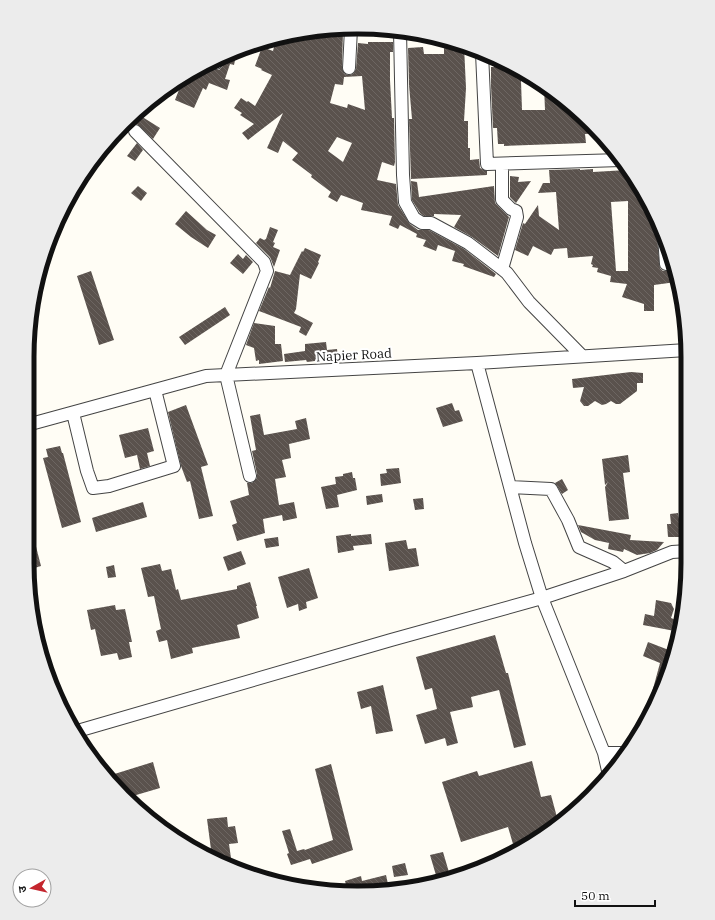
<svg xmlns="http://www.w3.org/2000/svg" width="715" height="920" viewBox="0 0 715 920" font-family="'IBM Plex Serif','Noto Sans Devanagari',serif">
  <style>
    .building { fill: url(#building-back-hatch); fill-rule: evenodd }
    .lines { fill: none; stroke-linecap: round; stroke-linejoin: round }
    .minor-casing { stroke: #444; stroke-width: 14 }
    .minor { stroke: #fff; stroke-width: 12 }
    .labels { text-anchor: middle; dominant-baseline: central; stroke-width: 4; stroke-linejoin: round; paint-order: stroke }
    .street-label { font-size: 13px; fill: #111; stroke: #fff }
    .rim { fill: none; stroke: #111; stroke-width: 5 }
  </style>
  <defs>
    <pattern id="building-back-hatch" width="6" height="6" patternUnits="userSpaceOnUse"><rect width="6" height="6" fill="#5a524d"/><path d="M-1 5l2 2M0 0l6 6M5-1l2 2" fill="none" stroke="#6d6662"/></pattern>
  </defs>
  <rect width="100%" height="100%" fill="#fffdf5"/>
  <!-- building -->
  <path class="building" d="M332 31H343L342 68 345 74 348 75 353 74 356 69 358 43 368 44V42H393V52H390V80L392 118H394L395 162 394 166 382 162 377 180 396 184 398 205 410 224 418 230H429L464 249 496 274 494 277 463 266 464 264 452 261 455 251 438 245 436 251 423 246 426 240 416 237 417 234 400 225 398 229 389 225 392 216 361 210 363 203 341 195 337 202 328 197 331 192 311 177 312 175 292 160 298 153 283 141 278 153 267 148 283 113 248 140 242 133 254 124 240 115 242 113 234 108 241 98 247 102 248 101 255 106 272 75 261 70 262 69 255 66 262 47 273 51 276 39 303 32ZM362 76 365 110 348 104 347 108 330 103 335 84 343 85 344 77ZM337 137 352 143 343 162 328 151Z
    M444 39 464 46 466 88 464 121H468V148H470V160L479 159 480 168 487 171V175L411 179 409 119H412L409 85 408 48 423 47 424 54H444Z
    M237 51 234 65 230 64 225 79 230 80 227 90 209 83 206 90 203 88 194 108 175 100 184 77 192 71 208 64 212 69 219 70 222 67 223 64 222 58Z
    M497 58 503 61 535 80 521 81 522 110H545L544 86 559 95 599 133 585 134 586 143 504 146V144H498L497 128H493L491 86V67H494V63H497Z
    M136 113 160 128 153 139 137 124H134L130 125 128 129V133L121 129Z
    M137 143 143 150 135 161 127 156Z
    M580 169V170L593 169V172L627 170 644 192 657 221V229H660L661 230 657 233V238L660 268 663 271H667L671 270 673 265 676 282 654 285V311H644V304L622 297 627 284 610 282 611 276 597 272 598 268 592 267 593 265 591 264 593 256 568 258 567 248 554 249 551 255 533 246 528 256 515 250 523 223 525 224 538 205 539 216 559 230 556 192 538 193 543 183H550L549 170ZM628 201V271H616L611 202Z
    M510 176 519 177 518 182 531 181 516 203 510 197Z
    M411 181 417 182 419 197 494 186 495 203 509 217 498 256 472 237 454 227 461 215 434 214V216H424L420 213 412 200Z
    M138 186 147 193 141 201 131 193Z
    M186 211 207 230 216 235 208 248 191 237 175 224Z
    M270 227 278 230 273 242 275 243 273 247 280 250 274 267 270 257 256 243 260 238 264 240 266 239Z
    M305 248 321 255 318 262 319 263 311 279 300 274 296 309 294 313 313 323 306 336 299 332 301 327 259 311 269 287 270 288 275 271 290 275 302 251 303 252Z
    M238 254 243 259 246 255 253 262 243 274 230 263Z
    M91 271 114 340 99 345 77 276Z
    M225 307 230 315 185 345 179 337Z
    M254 323 275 326V344H281L283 361 259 364V360L256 361 254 348 246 345Z
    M326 342 327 350 337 349 338 358 307 362 306 360 285 362 284 354 305 351V344Z
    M631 372 643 373V383H637V391L620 404H616L611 401 606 404 602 405 595 401 588 406H584L580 401 584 387 573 388 572 379Z
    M452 403 455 411 459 410 463 421 443 427 436 408Z
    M186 405 208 465 201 467 213 516 199 519 190 481 187 482 181 466 168 412Z
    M260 414 264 435 297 429 295 421 306 418 310 439 289 444 291 458 282 460 286 477 275 479 279 505 294 502 297 518 283 521 282 515 263 519 265 533 237 541 232 525 237 523 230 501 249 495 247 483H252L257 478V474L252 451 256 450 250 416Z
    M148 428 154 451 147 453 150 466 140 469 137 455 125 458 119 435Z
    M60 446 62 453H63L81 522 62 528 43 458 48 457 46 449Z
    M628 455 630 472 623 473 629 519 609 521 605 487 608 482 605 485 602 459Z
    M399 468 401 483 381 486 380 474 387 473 386 469Z
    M352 472 353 478H355L357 490 337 495 339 507 326 509 321 487 336 484 335 477 343 476V474Z
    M562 479 568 490 562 494 555 483Z
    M382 494 383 502 367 505 366 496Z
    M423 498 424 509 415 510 413 499Z
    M143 502 147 517 96 532 92 518Z
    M678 513 682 537H668L667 524H671L670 514Z
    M27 523H30L41 566 28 570Z
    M578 525 631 535 630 540 664 542 657 550 650 553 637 555 624 549 623 552 608 549 609 543 595 540 581 532Z
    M351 534V536L371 534 372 544 353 546 354 550 338 553 336 536Z
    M278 537 279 546 266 548 264 539Z
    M406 540 408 549 416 548 419 566 389 571 385 543Z
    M241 551 246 564 228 571 223 557Z
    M160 564 162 571 171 569 176 590 178 589 181 600 237 589V586L250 582 257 606H256L259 618 237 625 240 638 192 648 193 653 171 659 167 640 159 642 156 631 161 629 154 596 148 597 141 568Z
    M114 565 116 577 108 578 106 567Z
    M309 568 318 598 306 602 307 608 299 611 298 604 287 608 278 577Z
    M656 600 671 603 674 609 671 618 682 622 680 632 643 625 645 614 654 616Z
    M115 605 116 610 125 609 132 642H129L132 657 119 660 117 653 101 656 95 629 91 630 87 610Z
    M495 635 506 673H508L526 745 514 748 499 690 471 697 473 707 450 712 458 743 447 746 445 738 425 744 416 715 437 709 432 688 425 690 416 657Z
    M648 642 674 652 663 689 650 713 647 711 660 663 643 656Z
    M383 685 393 731 376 734 371 706 361 709 357 692Z
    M532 761 541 797 551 795 558 821 551 827 541 830 542 834 538 837 513 844 508 827 461 842 442 782 477 771 479 776Z
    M153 762 160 788 126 798 108 776Z
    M331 764 353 850 312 864 310 859 291 865 287 854 289 853 282 831 290 829 297 851 304 849 305 850 333 840 315 769Z
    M227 817 228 827 235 826 238 843 229 844 232 865 212 857 207 819Z
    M443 852 451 879 438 882 430 855Z
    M405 863 408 875 394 877 392 866Z
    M386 875 388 884H385L386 887 358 893 348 892 345 881 361 876 362 881Z"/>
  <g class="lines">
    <!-- minor casing -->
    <g class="minor-casing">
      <path id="minor" d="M400 31 403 175 405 202 414 218 422 223H431L468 243 502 269 507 273 529 302 582 356
        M482 53 487 164 621 160
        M215 61 216 63
        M349 68 351 29
        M135 131 264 262 267 271 226 375 250 476
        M664 237 666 264
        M502 269 517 217 516 211 511 209 502 200V164
        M477 363 525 543 542 598 604 753 609 775
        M73 413 87 471 93 488 109 486 174 466 155 390
        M27 425 206 376 477 363 687 350
        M510 487 551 489 568 520 579 547 613 562 624 571
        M74 732 391 640 542 598 624 571 672 552 688 551
        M604 753H626"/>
    </g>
    <!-- minor -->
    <use href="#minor" class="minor"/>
  </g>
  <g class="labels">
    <!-- street labels -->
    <g class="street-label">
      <text transform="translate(354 355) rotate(-3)">Napier Road</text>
    </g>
  </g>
  <!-- crop -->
  <path d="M0 0H715V920H0ZM357 34H358A323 323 0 0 1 681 357V563A323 323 0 0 1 358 886H357A323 323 0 0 1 34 563V357A323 323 0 0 1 357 34Z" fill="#ececec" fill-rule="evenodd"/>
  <path class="rim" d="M357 34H358A323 323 0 0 1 681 357V563A323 323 0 0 1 358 886H357A323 323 0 0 1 34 563V357A323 323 0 0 1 357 34Z"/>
  <!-- north arrow -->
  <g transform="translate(32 888) rotate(262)"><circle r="19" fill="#ffffff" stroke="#a0a0a0"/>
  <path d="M0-3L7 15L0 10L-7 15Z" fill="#c4262e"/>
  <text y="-6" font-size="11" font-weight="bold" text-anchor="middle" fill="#111111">उ</text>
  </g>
  <!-- scale -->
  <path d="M575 900v6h80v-6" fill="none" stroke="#111111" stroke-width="2"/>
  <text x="581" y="900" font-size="12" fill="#111111" stroke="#ffffff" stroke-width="3" paint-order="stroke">50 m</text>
</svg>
